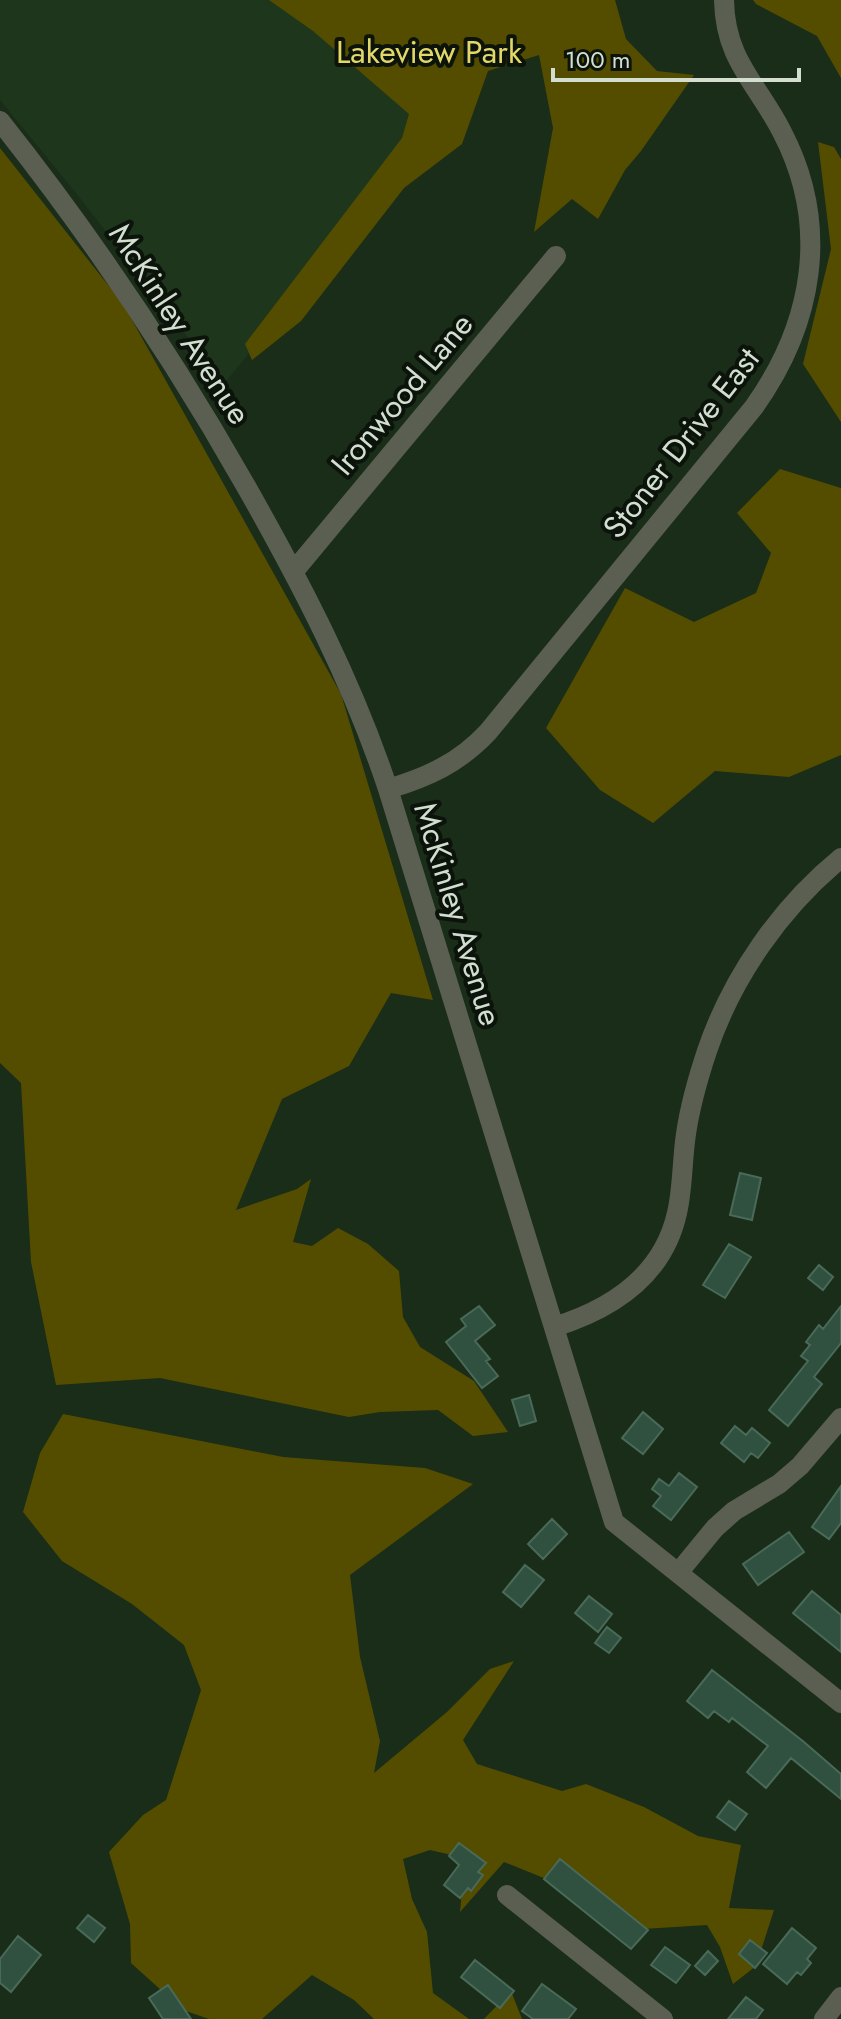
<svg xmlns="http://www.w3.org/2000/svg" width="841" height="2019" viewBox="0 0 841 2019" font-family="Jost,sans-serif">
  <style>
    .built { fill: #1e371c }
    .green { fill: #544d00 }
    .building { fill: #305040; stroke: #4a6a59; stroke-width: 2 }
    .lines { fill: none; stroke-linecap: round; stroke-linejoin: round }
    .minor { stroke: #5a5f52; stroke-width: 20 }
    .labels { text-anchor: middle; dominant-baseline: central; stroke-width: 8; stroke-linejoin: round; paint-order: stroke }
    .park-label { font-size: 32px; fill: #e2d86a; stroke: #0b130a }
    .street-label { font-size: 32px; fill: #d1ded0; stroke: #0b130a }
  </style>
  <rect width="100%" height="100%" fill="#1a2d18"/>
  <!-- built -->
  <path class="built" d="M0 0H283L434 126 224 384 76 193 0 100Z"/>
  <!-- green -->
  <path class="green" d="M269 0H615L626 39 657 71 694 75 641 151 625 170 598 219 572 199 534 232 553 128 539 55 488 71 462 144 404 188 301 321 252 360 245 344 402 138 409 114 313 31Z
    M753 0H841V78L817 36 756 4Z
    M818 142 834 147 841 159V422L803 364 831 249Z
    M0 148 123 304 341 694 433 1000 391 993 349 1066 282 1099 236 1210 297 1189 311 1179 293 1242 312 1246 338 1228 368 1244 399 1271 403 1317 420 1347 474 1381 508 1432 473 1436 438 1410 380 1412 349 1417 160 1378 56 1385 31 1262 21 1083 0 1063Z
    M780 469 841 488V755L789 777 715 771 653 823 600 790 546 728 625 588 694 622 756 593 771 553 737 513Z
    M63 1414 283 1457 425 1468 473 1484 350 1575 360 1657 380 1741 374 1773 447 1712 490 1669 514 1661 463 1740 477 1764 562 1791 586 1784 644 1807 698 1836 741 1845 729 1908 774 1910 756 1966 733 1984 720 1947 707 1925 627 1930 593 1898 504 1862 460 1912 465 1858 430 1850 403 1859 412 1899 427 1932 433 1993 469 2019H374L354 2000 312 1975 262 2019H209L183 2010 131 1963 130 1924 109 1852 143 1815 166 1800 201 1690 184 1645 132 1604 62 1561 23 1512 40 1453Z
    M511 1991 522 2019H484Z"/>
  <!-- building -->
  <path class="building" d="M740 1173 761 1178 752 1220 730 1215Z
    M729 1244 751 1257 725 1298 703 1285Z
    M819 1265 833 1277 823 1290 808 1278Z
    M479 1306 495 1325 475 1341 490 1359 486 1361 498 1376 482 1388 446 1342 466 1326 461 1319Z
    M841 1306V1343L814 1377 822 1384 788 1426 769 1410 808 1361 801 1356 810 1345 806 1342 819 1325 823 1329Z
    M529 1395 536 1421 520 1426 512 1400Z
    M643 1412 663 1429 643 1454 622 1438Z
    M735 1426 746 1435 752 1428 770 1443 758 1458 751 1453 744 1462 721 1443Z
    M679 1473 697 1487 671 1520 653 1506 661 1496 652 1489 659 1479 669 1486Z
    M841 1486V1523L829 1539 812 1527Z
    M552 1519 567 1534 543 1559 528 1544Z
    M789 1532 804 1552 758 1585 743 1564Z
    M525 1565 544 1580 521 1607 503 1592Z
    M812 1591 841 1615V1652L793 1613Z
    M589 1596 612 1614 598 1632 575 1613Z
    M607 1627 621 1638 609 1653 595 1643Z
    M712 1670 804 1742 841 1774V1799L791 1758 766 1788 747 1772 768 1746 732 1718 729 1722 714 1711 708 1718 687 1701Z
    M729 1801 747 1814 735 1830 717 1817Z
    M459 1843 486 1863 478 1872 483 1875 471 1891 468 1888 460 1898 444 1885 459 1865 449 1856Z
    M560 1859 648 1930 631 1949 544 1879Z
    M88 1915 105 1928 94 1942 77 1928Z
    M792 1928 816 1948 807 1959 811 1963 801 1975 797 1972 787 1984 763 1964Z
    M18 1936 41 1955 11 1992 0 1983V1959Z
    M750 1940 767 1953 755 1968 739 1954Z
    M665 1947 690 1965 676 1983 651 1965Z
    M708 1951 718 1961 705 1975 695 1966Z
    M475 1960 514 1991 500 2008 461 1977Z
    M542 1984 576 2009 568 2019H533L522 2011Z
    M168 1985 191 2019H163L149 1998Z
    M746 1997 763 2010 756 2019H728Z"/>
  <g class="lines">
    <!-- minor -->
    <path class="minor" d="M0 121C92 237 174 359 247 488 303 587 352 681 388 789L614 1522 841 1703
      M294 571 556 256
      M388 789C428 777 459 763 488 732L754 407C813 324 831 226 782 132 757 83 725 60 724 0
      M554 1327C612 1309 663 1276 677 1213 683 1187 682 1160 686 1134 690 1106 698 1078 707 1051 732 977 781 907 841 858
      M678 1573 715 1528 734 1511 779 1484 800 1466 841 1418
      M507 1895 663 2019
      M824 2019 841 1997"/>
  </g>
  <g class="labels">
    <!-- park labels -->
    <g class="park-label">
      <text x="429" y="52">Lakeview Park</text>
    </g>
    <!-- street labels -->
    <g class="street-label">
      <text transform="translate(180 324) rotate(57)">McKinley Avenue</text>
      <text transform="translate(402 394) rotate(-50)">Ironwood Lane</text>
      <text transform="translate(681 443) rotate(-52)">Stoner Drive East</text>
      <text transform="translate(458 914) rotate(73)">McKinley Avenue</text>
    </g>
  </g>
  <!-- scale -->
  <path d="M553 68v12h246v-12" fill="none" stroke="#d1ded0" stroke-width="4"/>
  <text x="565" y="68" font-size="24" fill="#d1ded0" stroke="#0b130a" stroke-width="6" paint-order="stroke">100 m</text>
</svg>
